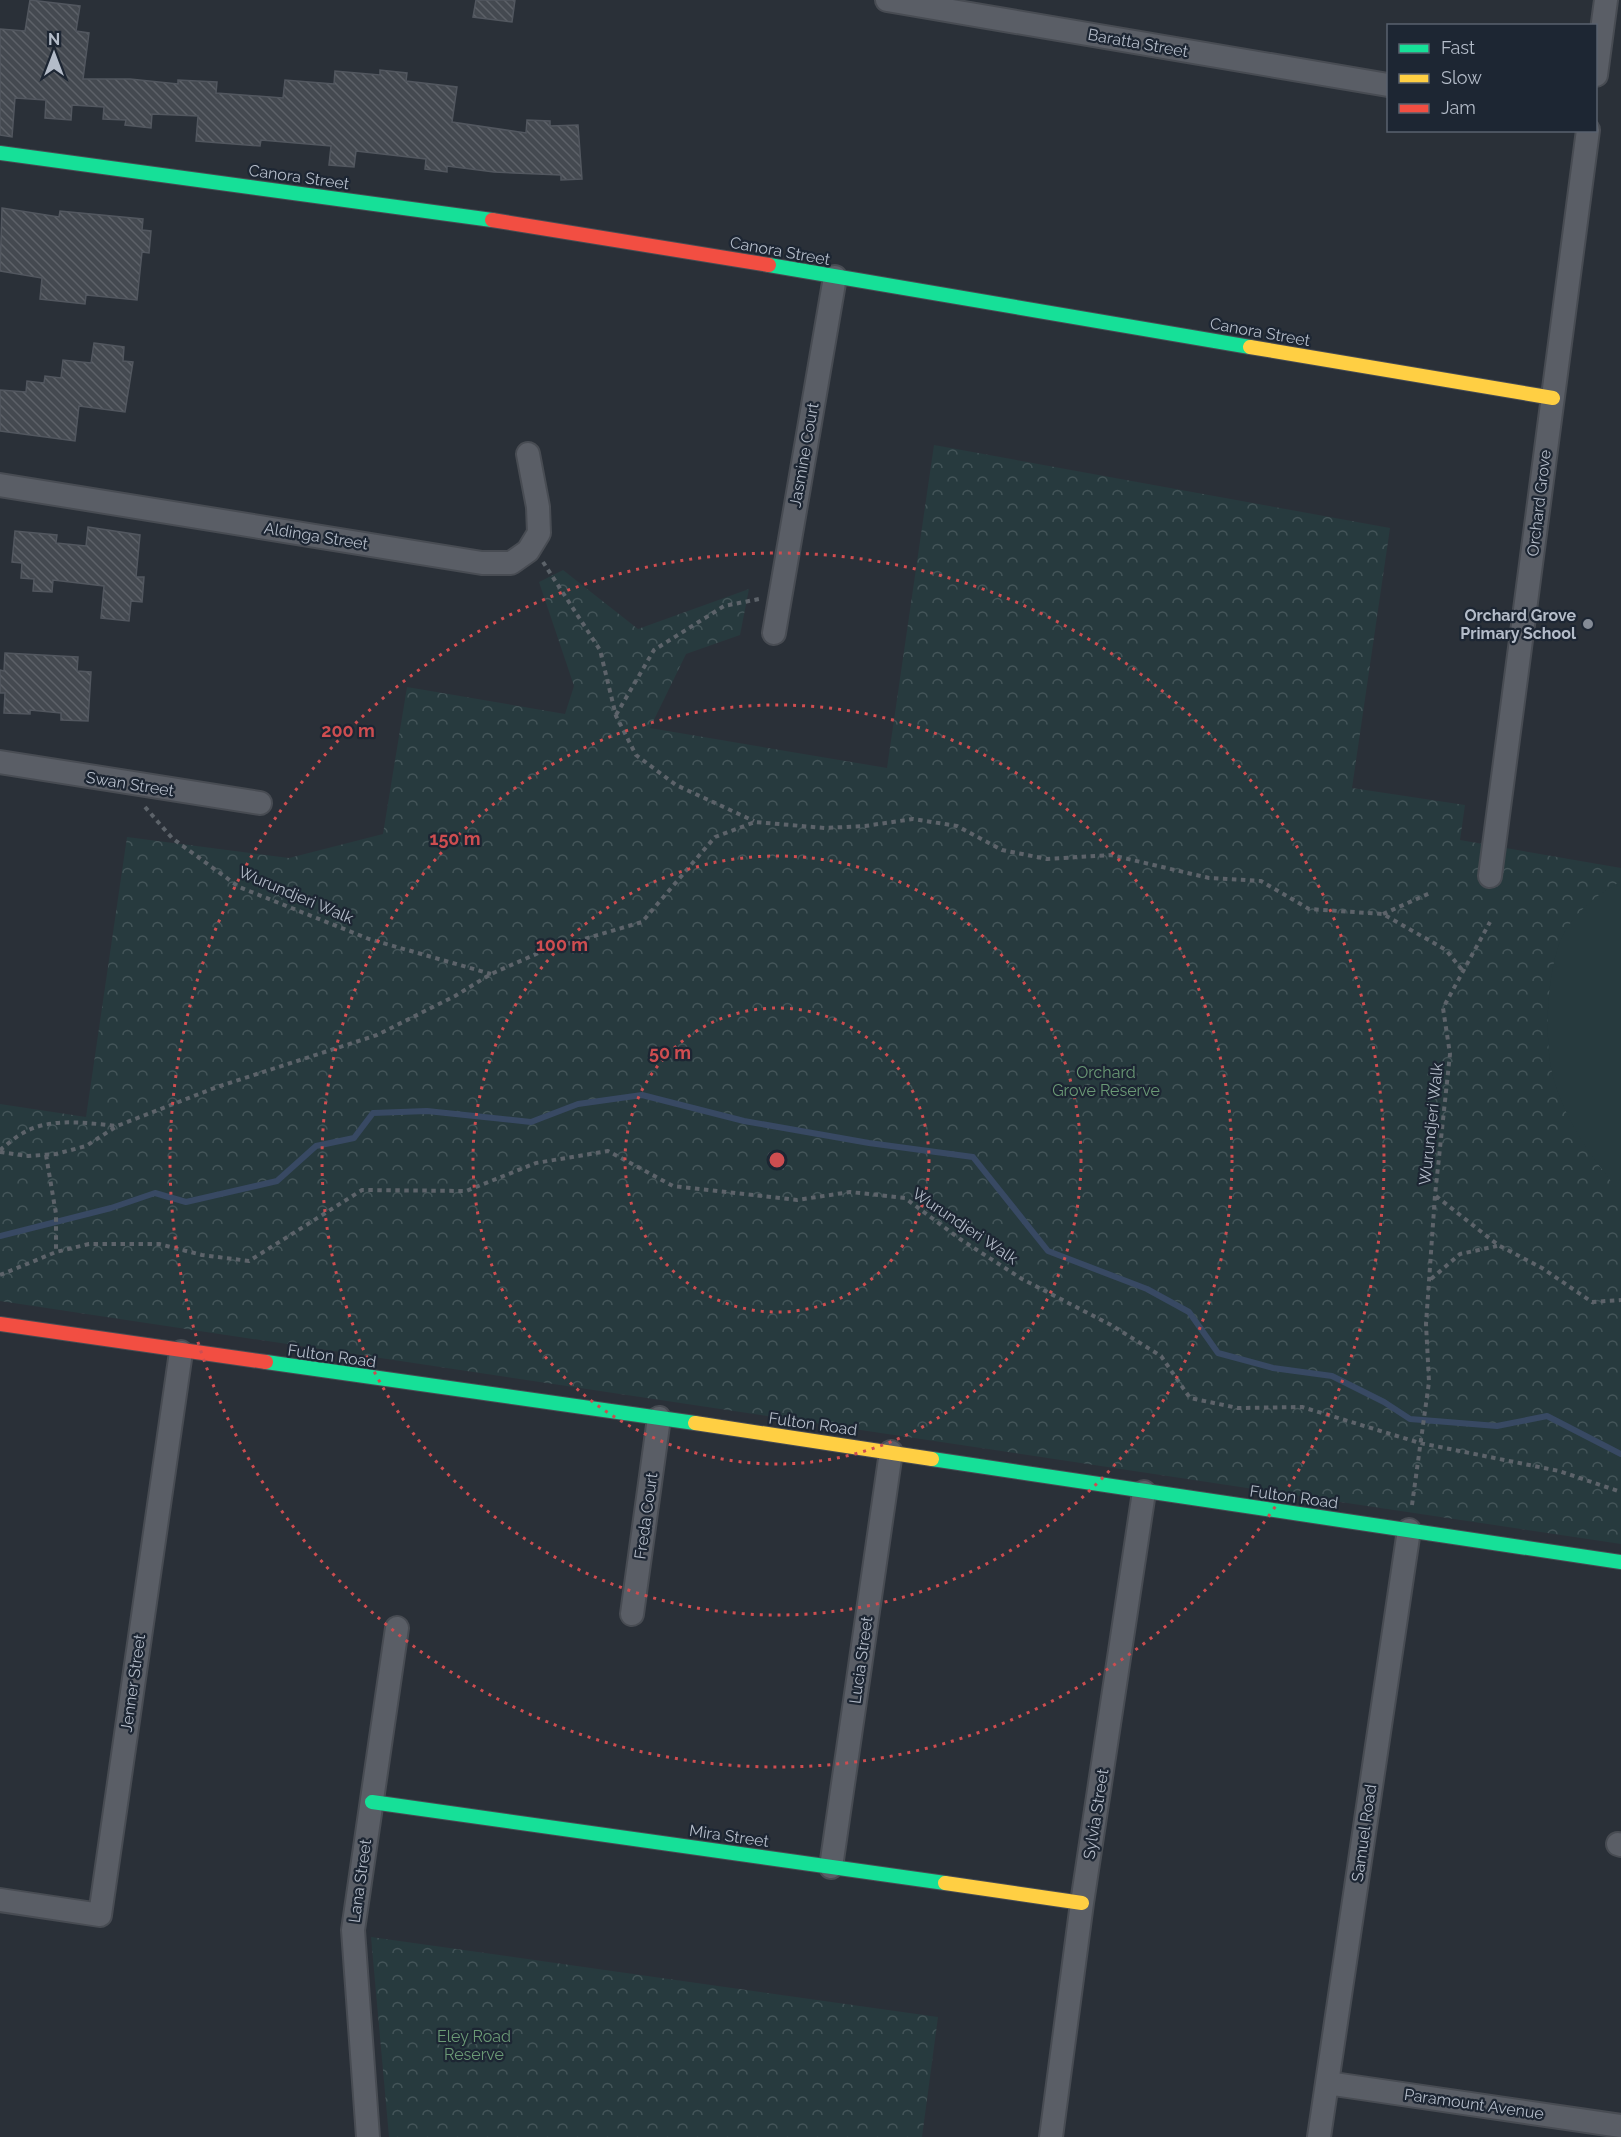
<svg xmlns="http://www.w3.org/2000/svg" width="1621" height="2137" viewBox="0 0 1621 2137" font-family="Raleway,sans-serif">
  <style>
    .forest { fill: url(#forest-crowns) }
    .pitch { fill: #273a3e }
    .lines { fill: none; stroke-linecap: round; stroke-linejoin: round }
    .stream { stroke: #384963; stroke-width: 6 }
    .building { fill: url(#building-back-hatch); stroke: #52575f; stroke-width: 1.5 }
    .street-casing { stroke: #484c53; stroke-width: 26 }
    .fast-casing { stroke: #484c53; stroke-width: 16 }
    .slow-casing { stroke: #484c53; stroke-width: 16 }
    .jam-casing { stroke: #484c53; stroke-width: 16 }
    .path { stroke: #5d636a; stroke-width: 4; stroke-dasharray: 4.5 4.5; stroke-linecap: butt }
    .street { stroke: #5a5e66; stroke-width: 22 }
    .fast { stroke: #16e098; stroke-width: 14 }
    .slow { stroke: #ffcf43; stroke-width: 14 }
    .jam { stroke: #f24e42; stroke-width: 14 }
    .ring { fill: none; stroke: #ce4d50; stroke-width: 3; stroke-dasharray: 3 6 }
    .poi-dot { fill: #848b96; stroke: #1d2633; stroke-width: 2 }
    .labels { text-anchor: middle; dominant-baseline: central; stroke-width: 4.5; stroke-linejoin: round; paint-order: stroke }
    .street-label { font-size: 16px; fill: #b4bcc9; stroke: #1d2633 }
    .poi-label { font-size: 16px; font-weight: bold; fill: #b4bcc9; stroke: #1d2633; text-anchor: end }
    .park-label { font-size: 16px; fill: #6b9a76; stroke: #1d2633 }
    .centre { fill: #ce4d50; stroke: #1d2633; stroke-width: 3 }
    .ring-label { font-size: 18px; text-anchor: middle; font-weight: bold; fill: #ce4d50; stroke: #1d2633; stroke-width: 4.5; stroke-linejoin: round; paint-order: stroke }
  </style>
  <defs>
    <pattern id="forest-crowns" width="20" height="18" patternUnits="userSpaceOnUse" patternTransform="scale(1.5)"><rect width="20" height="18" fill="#273a3e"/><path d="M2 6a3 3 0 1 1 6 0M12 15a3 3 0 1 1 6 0" fill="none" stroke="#445559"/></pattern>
    <pattern id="building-back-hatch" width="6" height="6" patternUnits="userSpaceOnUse" patternTransform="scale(1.5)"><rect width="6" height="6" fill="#444950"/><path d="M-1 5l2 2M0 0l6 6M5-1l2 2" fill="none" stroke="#5d6168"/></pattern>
  </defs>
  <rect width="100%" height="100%" fill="#2a3038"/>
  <!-- forest -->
  <path class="forest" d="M934 445 1390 528 1352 788 1465 805 1460 840 1621 868V1544L0 1301V1104L86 1117 127 837 289 858 383 834 407 687 565 714 574 686 539 582 563 570 638 629 749 589 740 635 686 654 650 728 887 768Z
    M371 1937 938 2017 922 2137H389Z"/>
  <!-- pitch -->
  <path class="pitch" d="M1621 881V1193C1592 1158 1567 1124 1554 1080 1543 1045 1546 959 1567 928 1580 908 1600 893 1621 881Z"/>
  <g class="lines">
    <!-- stream -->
    <path class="stream" d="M0 1236 111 1208 155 1193 186 1202 277 1181 316 1146 354 1138 373 1113 427 1111 531 1122 578 1104 642 1095 744 1121 869 1143 973 1157 1048 1251 1147 1289 1189 1312 1218 1353 1273 1368 1332 1376 1384 1402 1410 1419 1497 1426 1547 1416 1621 1454"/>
  </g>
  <!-- building -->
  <path class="building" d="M30 0 80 6 76 31 89 33 83 79H130L178 84V80L217 82 216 93 283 98 285 80 334 84 335 71 380 75V70L407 73 406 81 457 87 452 122 526 133 527 120 550 121V126L578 125 582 179 561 180V175L494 172 447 166V172L425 169 426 159 356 151 354 167 329 165 331 146 261 140 260 146 196 141 198 116 152 114 151 128 125 125 126 120 103 119 104 107 72 105 71 120 45 118 46 100 15 98 12 137 0 135V29L25 31Z
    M476 0H515L512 22 473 17Z
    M2 208 59 217 60 211 143 219 142 230 151 231 149 253 142 252 137 300 86 295 85 304 40 299 42 278 0 271Z
    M94 343 124 347 123 361 133 362 125 412 79 406 75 441 0 431V390L26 392 27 381 44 383 45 376 61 378 63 360 91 363Z
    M88 527 140 535 136 577H144L142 602 131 601 129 621 101 618 104 586 53 580 52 592 33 591 34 579 21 578 22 563 12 562 15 531 57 535 56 543 86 546Z
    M5 653 78 657 77 671 91 672 88 721 61 720V713L30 710V714L4 713 5 693H0V670L4 671Z"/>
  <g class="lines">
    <!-- street casing -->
    <g class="street-casing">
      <path id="street" d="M887 0 1388 85
        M1596 75 1606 0
        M0 485 482 563H511L528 551 539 533 538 507 528 454
        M774 633 835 277
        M0 762 260 803
        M1490 876 1588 130
        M632 1614 659 1418
        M1618 1844 1621 1845
        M831 1867 891 1452
        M0 1900 100 1915 181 1352
        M1327 2083 1621 2126
        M368 2137 353 1930 397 1628
        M1051 2137 1082 1903 1144 1492
        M1319 2137 1409 1530"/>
    </g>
    <!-- fast casing -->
    <g class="fast-casing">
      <path id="fast" d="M0 153 492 220
        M769 265 1250 347
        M266 1362 695 1423
        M932 1459 1621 1562
        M372 1802 945 1883"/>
    </g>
    <!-- slow casing -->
    <g class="slow-casing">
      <path id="slow" d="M1250 347 1553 398
        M695 1423 932 1459
        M945 1883 1082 1903"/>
    </g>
    <!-- jam casing -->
    <g class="jam-casing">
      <path id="jam" d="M492 220 769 265
        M0 1324 266 1362"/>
    </g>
    <!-- path -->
    <path class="path" d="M543 562 600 650 616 716 636 755 676 785 754 821
      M616 715 654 650 724 606 759 599
      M145 807 172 838 239 887 369 939 491 974
      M1383 914 1430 893
      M0 1150C7 1145 15 1137 23 1133 50 1117 87 1123 116 1126
      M0 1152 28 1156 56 1154 86 1146 117 1126 217 1087 377 1035 455 996 491 974 543 951 642 922 715 837 755 822 825 828 865 826 913 819 957 826 1002 850 1047 859 1111 855 1209 878 1261 881 1309 909 1383 914 1446 950 1463 971
      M46 1155 56 1214V1252
      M1436 1196 1498 1245 1542 1268 1592 1302 1621 1300
      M0 1275 56 1252 89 1244H159L202 1255 249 1261 362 1190 466 1191 536 1163 608 1151 673 1186 797 1200 850 1192 905 1198 960 1239 1022 1279 1111 1325 1161 1356 1190 1398 1238 1408 1302 1407 1420 1443 1559 1471 1621 1492
      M1431 1279 1460 1254 1497 1246
      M1412 1505 1429 1382 1426 1324 1435 1195 1450 1054 1443 1008 1490 922"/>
    <!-- street -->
    <use href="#street" class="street"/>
    <!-- fast -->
    <use href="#fast" class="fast"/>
    <!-- slow -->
    <use href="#slow" class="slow"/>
    <!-- jam -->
    <use href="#jam" class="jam"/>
  </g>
  <!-- distance rings -->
  <g class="ring">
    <circle cx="777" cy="1160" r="152"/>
    <circle cx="777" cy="1160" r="304"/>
    <circle cx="777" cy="1160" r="455"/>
    <circle cx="777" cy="1160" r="607"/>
  </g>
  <!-- markers -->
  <circle class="poi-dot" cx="1588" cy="624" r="6"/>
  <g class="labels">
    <!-- street labels -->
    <g class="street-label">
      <text transform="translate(1138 43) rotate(10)">Baratta Street</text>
      <text transform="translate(299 177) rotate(8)">Canora Street</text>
      <text transform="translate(780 251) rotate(10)">Canora Street</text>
      <text transform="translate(1260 332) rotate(10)">Canora Street</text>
      <text transform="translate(804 455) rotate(-80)">Jasmine Court</text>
      <text transform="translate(1539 503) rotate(-83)">Orchard Grove</text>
      <text transform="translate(316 536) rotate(9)">Aldinga Street</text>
      <text transform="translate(130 784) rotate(9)">Swan Street</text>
      <text transform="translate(296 895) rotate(23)">Wurundjeri Walk</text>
      <text transform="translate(1431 1124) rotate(-84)">Wurundjeri Walk</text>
      <text transform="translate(965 1226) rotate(34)">Wurundjeri Walk</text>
      <text transform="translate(332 1356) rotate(8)">Fulton Road</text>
      <text transform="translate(813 1424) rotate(8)">Fulton Road</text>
      <text transform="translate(1294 1497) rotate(8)">Fulton Road</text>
      <text transform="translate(646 1516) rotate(-82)">Freda Court</text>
      <text transform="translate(861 1660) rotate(-82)">Lucia Street</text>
      <text transform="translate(133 1683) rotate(-82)">Jenner Street</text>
      <text transform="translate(1096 1814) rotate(-81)">Sylvia Street</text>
      <text transform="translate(1364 1833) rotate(-82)">Samuel Road</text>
      <text transform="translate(729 1836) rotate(8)">Mira Street</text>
      <text transform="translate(360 1881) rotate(-82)">Lana Street</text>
      <text transform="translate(1474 2104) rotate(8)">Paramount Avenue</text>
    </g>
    <!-- poi labels -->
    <g class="poi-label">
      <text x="1576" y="615">Orchard Grove<tspan x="1576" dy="18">Primary School</tspan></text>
    </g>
    <!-- park labels -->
    <g class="park-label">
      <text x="1106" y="1072">Orchard<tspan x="1106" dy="18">Grove Reserve</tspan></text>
      <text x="474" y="2036">Eley Road<tspan x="474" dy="18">Reserve</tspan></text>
    </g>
  </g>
  <circle cx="777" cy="1160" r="9" class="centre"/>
  <g class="ring-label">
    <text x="348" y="737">200 m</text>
    <text x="455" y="845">150 m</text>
    <text x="562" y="951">100 m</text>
    <text x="670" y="1059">50 m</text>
  </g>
  <!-- legend -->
  <rect x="1387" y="24" width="210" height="108" fill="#1d2633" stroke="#59626f" stroke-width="1.5"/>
  <rect x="1399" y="44" width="30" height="9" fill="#16e098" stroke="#59626f" stroke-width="1.5"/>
  <text x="1441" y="54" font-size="18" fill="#b4bcc9">Fast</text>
  <rect x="1399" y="74" width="30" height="9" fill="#ffcf43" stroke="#59626f" stroke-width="1.5"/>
  <text x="1441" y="84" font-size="18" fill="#b4bcc9">Slow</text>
  <rect x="1399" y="104" width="30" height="9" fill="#f24e42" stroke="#59626f" stroke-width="1.5"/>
  <text x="1441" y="114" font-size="18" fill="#b4bcc9">Jam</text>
  <!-- north arrow -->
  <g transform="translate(54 54)" stroke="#1d2633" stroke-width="4.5" paint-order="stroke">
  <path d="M0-4.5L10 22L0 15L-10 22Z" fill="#b4bcc9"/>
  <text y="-9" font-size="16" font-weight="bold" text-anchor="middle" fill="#b4bcc9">N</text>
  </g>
</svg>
